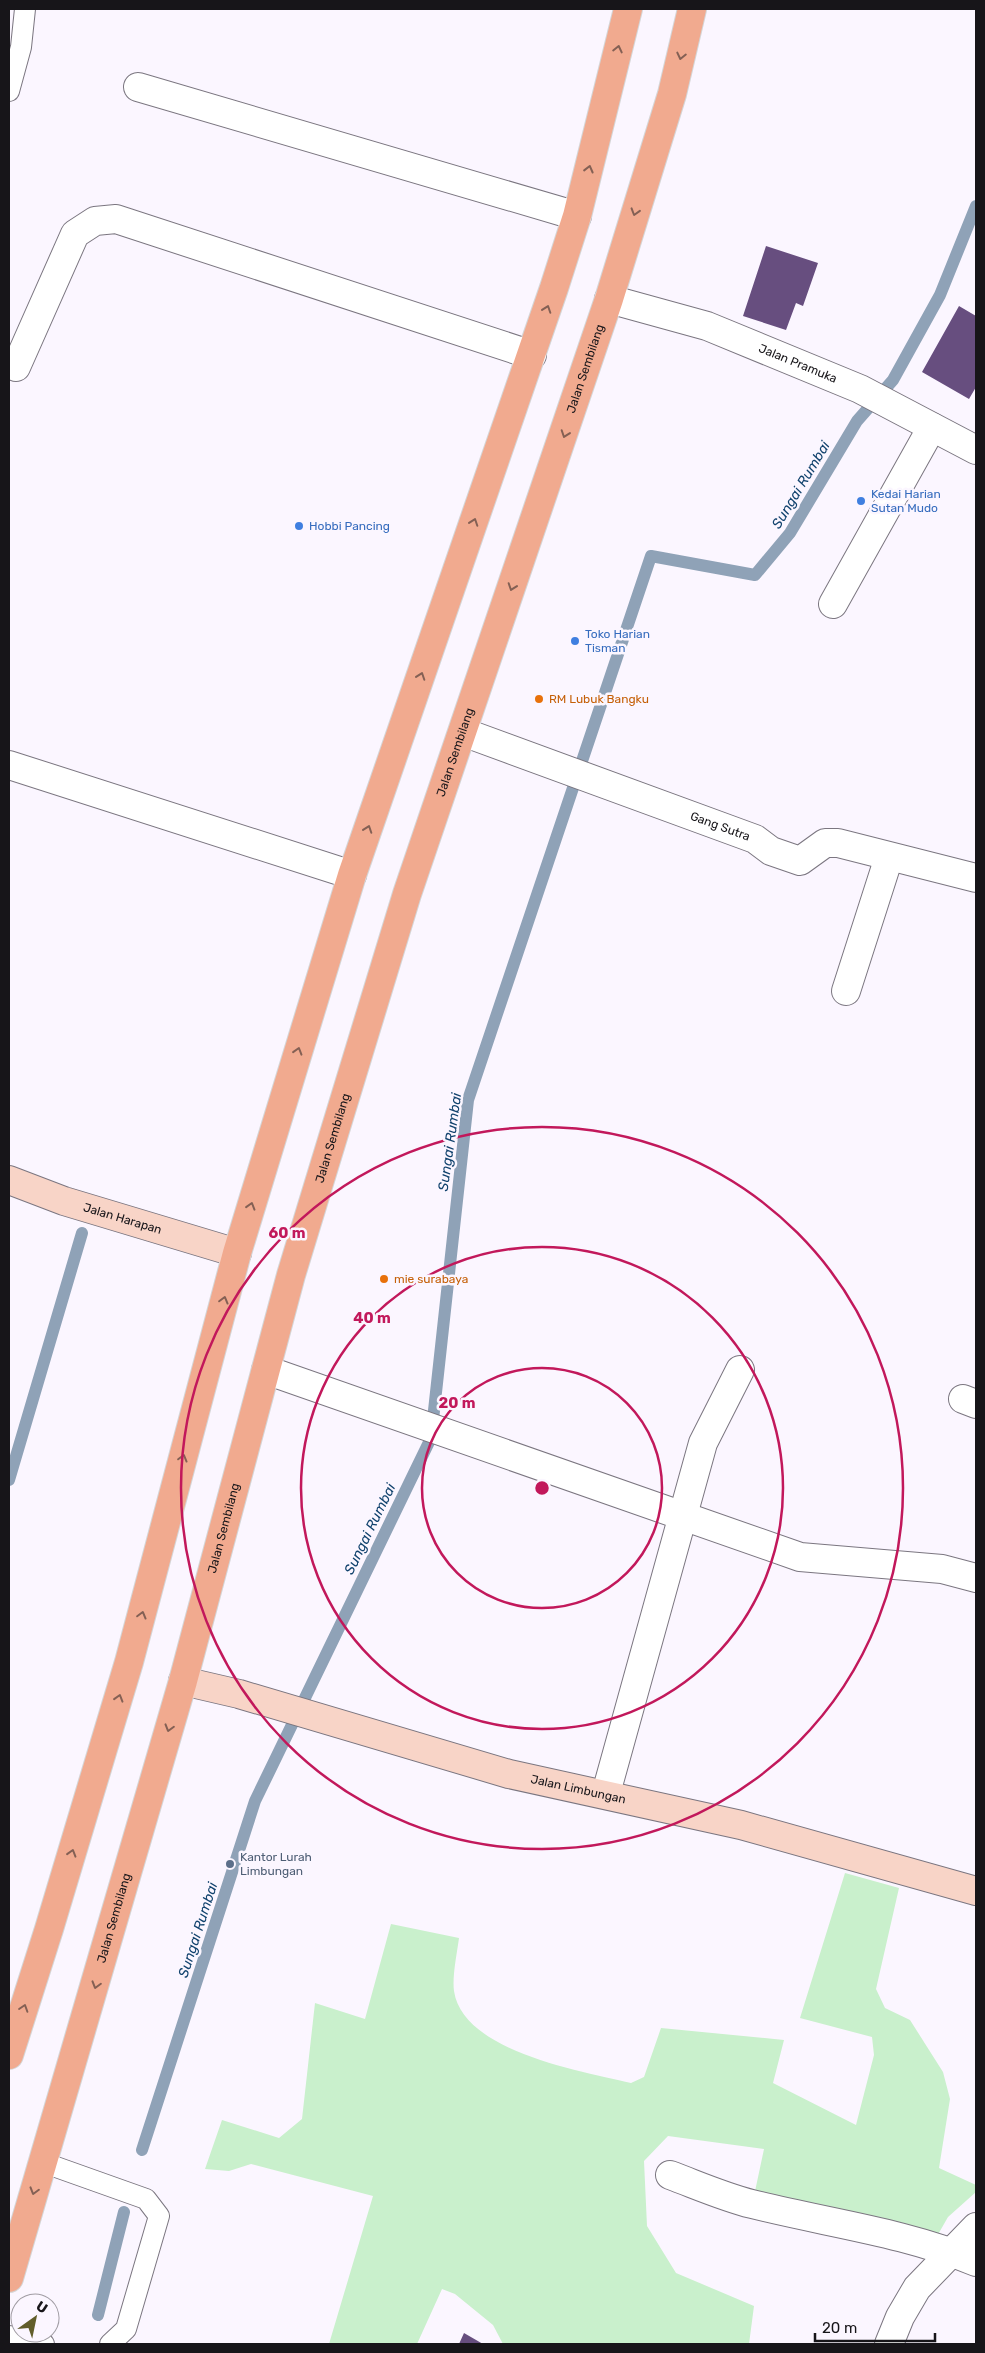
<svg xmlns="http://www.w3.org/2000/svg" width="985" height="2353" viewBox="0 0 985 2353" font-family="Rubik,sans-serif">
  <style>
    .green { fill: #c9f0cc }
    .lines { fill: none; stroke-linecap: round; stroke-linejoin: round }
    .stream { stroke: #8fa2b7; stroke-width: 12 }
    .building { fill: #674e7f }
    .lane-casing { stroke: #7b7680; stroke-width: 22 }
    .street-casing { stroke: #7b7680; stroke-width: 30 }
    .secondary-casing { stroke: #7b7680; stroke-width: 30 }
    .primary-casing { stroke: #d5d5d6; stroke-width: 30 }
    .lane { stroke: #fff; stroke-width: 20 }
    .street { stroke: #fff; stroke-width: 28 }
    .secondary { stroke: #f8d4c7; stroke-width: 28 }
    .primary { stroke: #f1aa8f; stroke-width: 28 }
    .oneway { stroke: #846054 }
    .ring { fill: none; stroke: #c2185b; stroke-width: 2.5 }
    .shop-dot { fill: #3f7fe0; stroke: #fbf6ff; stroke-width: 2 }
    .food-dot { fill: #e8710a; stroke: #fbf6ff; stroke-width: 2 }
    .service-dot { fill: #5c6f8a; stroke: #fbf6ff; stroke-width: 2 }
    .labels { text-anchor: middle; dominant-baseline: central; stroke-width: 5; stroke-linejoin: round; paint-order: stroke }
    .street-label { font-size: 12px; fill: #171519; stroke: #fbf6ff }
    .shop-label { font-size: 12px; fill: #366cbe; stroke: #fbf6ff; text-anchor: start }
    .food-label { font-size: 12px; fill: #c56008; stroke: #fbf6ff; text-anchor: start }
    .service-label { font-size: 12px; fill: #4e5e75; stroke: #fbf6ff; text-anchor: start }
    .water-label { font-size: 14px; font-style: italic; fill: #12436e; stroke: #fbf6ff }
    .centre { fill: #c2185b; stroke: #fbf6ff; stroke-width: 2.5 }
    .ring-label { font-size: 15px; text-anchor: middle; font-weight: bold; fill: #c2185b; stroke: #fbf6ff; stroke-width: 5; stroke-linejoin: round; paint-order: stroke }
  </style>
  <rect width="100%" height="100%" fill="#fbf6ff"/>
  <!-- green -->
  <path class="green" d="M845 1873 899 1888 876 1989 885 2008 910 2020 943 2072 950 2099 939 2168 976 2185V2192L948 2217 936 2238 875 2224 826 2206 754 2196 764 2149 668 2136 644 2161 647 2226 676 2273 754 2306 749 2344H503L493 2325 455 2294 442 2289 417 2344H329L373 2196 251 2164 229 2171 205 2169 222 2120 279 2138 302 2119 315 2003 365 2019 391 1924 459 1938C457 1953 452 1977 454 1991 463 2052 582 2071 631 2083L644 2077 661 2028 784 2040 773 2083 856 2125 874 2055 872 2037 800 2018Z"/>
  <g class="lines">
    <!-- stream -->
    <path class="stream" d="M9 1480 82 1233
      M142 2150 255 1801 431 1438 468 1100 651 556 755 575 790 533 857 421 893 380 940 295 976 206
      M98 2315 124 2212"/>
  </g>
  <!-- building -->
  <path class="building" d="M766 246 818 263 803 306 796 303 786 330 743 316Z
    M959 306 976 316V387L969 399 922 372Z
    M464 2333 483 2344H459Z"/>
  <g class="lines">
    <!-- lane casing -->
    <g class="lane-casing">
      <path id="lane" d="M9 91 21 47 25 9
        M42 2162 146 2199 159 2216 126 2329 110 2344
        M9 2336 44 2344"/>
    </g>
    <!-- street casing -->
    <g class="street-casing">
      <g id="street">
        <path d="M138 87 577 216"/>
        <path id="s1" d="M609 299 707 326 860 389 976 450"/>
        <path d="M16 367 75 234 95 221 116 219 532 355"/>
        <path d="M833 604 932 427"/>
        <path id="s2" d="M463 732 755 839 771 851 800 861 825 843H838L976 878"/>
        <path d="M9 765 352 875"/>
        <path d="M846 991 889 857"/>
        <path d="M266 1370 800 1557 942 1569 976 1578"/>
        <path d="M963 1399 976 1404"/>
        <path d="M606 1793 703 1443 740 1370"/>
        <path d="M670 2175C697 2185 724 2197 752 2204 827 2223 904 2232 976 2262"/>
        <path d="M889 2344 900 2317 917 2288 976 2227"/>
      </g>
    </g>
    <!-- secondary casing -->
    <g class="secondary-casing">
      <g id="secondary">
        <path id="s3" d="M9 1180 64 1201 237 1253"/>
        <path id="s4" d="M183 1681 239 1694 509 1774 741 1825 976 1891"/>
      </g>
    </g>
    <!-- primary casing -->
    <g class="primary-casing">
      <g id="primary">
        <path d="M9 2055 49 1929 129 1662 237 1253 352 875 554 288 577 216 628 9"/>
        <path id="s5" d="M9 2278 183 1681 291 1275 407 894 609 299 672 94 692 9"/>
      </g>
    </g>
    <!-- lane -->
    <use href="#lane" class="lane"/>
    <!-- street -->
    <use href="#street" class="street"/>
    <!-- secondary -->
    <use href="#secondary" class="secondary"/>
    <!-- primary -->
    <use href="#primary" class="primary"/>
  </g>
  <!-- one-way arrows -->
  <defs><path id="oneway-chevron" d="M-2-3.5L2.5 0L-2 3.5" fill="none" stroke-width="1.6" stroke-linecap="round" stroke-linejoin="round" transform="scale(1.25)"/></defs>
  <g class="oneway">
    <use href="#oneway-chevron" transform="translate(618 49) rotate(-77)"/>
    <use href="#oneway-chevron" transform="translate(681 56) rotate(103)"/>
    <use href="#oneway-chevron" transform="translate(589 169) rotate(-76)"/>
    <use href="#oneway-chevron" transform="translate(635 212) rotate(107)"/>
    <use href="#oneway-chevron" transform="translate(547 309) rotate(-71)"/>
    <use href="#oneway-chevron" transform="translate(565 434) rotate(109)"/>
    <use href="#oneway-chevron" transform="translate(474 522) rotate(-71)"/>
    <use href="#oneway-chevron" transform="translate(512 587) rotate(109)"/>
    <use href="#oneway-chevron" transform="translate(421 676) rotate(-71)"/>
    <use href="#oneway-chevron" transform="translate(368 829) rotate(-71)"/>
    <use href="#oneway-chevron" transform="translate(298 1051) rotate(-73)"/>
    <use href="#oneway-chevron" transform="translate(251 1206) rotate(-73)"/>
    <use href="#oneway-chevron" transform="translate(224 1300) rotate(-75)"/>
    <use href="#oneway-chevron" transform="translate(183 1458) rotate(-75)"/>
    <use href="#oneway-chevron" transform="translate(142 1615) rotate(-75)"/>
    <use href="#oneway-chevron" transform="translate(119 1698) rotate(-73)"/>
    <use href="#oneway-chevron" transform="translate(169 1728) rotate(106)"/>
    <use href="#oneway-chevron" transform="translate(72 1853) rotate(-73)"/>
    <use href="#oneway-chevron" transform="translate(96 1985) rotate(106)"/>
    <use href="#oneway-chevron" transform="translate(24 2008) rotate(-72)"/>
    <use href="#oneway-chevron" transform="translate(34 2191) rotate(106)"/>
  </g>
  <!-- distance rings -->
  <g class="ring">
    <circle cx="542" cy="1488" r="120"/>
    <circle cx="542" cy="1488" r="241"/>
    <circle cx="542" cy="1488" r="361"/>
  </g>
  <!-- markers -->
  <g class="shop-dot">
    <circle cx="861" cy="501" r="5"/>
    <circle cx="299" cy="526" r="5"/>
    <circle cx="575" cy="641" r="5"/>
  </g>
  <g class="food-dot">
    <circle cx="539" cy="699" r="5"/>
    <circle cx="384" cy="1279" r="5"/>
  </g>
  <circle class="service-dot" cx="230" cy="1864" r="5"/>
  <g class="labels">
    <!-- street labels -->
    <g class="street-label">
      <text stroke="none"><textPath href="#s1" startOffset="200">Jalan Pramuka</textPath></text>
      <text stroke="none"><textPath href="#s5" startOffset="1995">Jalan Sembilang</textPath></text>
      <text stroke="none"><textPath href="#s5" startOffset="1590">Jalan Sembilang</textPath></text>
      <text stroke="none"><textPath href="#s2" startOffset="274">Gang Sutra</textPath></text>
      <text stroke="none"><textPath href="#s5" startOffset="1185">Jalan Sembilang</textPath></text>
      <text stroke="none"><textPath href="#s3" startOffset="120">Jalan Harapan</textPath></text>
      <text stroke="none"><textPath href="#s5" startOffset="780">Jalan Sembilang</textPath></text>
      <text stroke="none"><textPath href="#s4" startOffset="410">Jalan Limbungan</textPath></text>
      <text stroke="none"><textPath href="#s5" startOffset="375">Jalan Sembilang</textPath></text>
    </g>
    <!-- shop labels -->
    <g class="shop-label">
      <text x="871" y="494">Kedai Harian<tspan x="871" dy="14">Sutan Mudo</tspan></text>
      <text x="309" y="526">Hobbi Pancing</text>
      <text x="585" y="634">Toko Harian<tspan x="585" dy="14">Tisman</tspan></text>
    </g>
    <!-- food labels -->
    <g class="food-label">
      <text x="549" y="699">RM Lubuk Bangku</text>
      <text x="394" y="1279">mie surabaya</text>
    </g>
    <!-- service labels -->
    <g class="service-label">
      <text x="240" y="1857">Kantor Lurah<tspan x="240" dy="14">Limbungan</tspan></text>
    </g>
    <!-- water labels -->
    <g class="water-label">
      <text transform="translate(801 485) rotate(-59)">Sungai Rumbai</text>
      <text transform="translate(450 1142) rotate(-82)">Sungai Rumbai</text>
      <text transform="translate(370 1529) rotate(-64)">Sungai Rumbai</text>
      <text transform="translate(198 1930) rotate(-72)">Sungai Rumbai</text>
    </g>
  </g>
  <circle cx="542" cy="1488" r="8" class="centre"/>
  <g class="ring-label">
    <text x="287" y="1238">60 m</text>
    <text x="372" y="1323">40 m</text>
    <text x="457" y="1408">20 m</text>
  </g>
  <!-- border -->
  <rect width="985" height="2353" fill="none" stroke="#171519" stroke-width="20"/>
  <!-- north arrow -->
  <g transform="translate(35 2318) rotate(33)"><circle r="24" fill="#fbf6ff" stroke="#a09ca3"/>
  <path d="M0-4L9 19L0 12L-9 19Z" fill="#615d2a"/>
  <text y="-8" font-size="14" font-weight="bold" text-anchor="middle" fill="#171519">U</text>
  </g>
  <!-- scale -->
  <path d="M815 2333v8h120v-8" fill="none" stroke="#171519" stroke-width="2.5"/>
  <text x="822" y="2333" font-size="15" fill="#171519" stroke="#fbf6ff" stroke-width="4" paint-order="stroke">20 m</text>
</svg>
